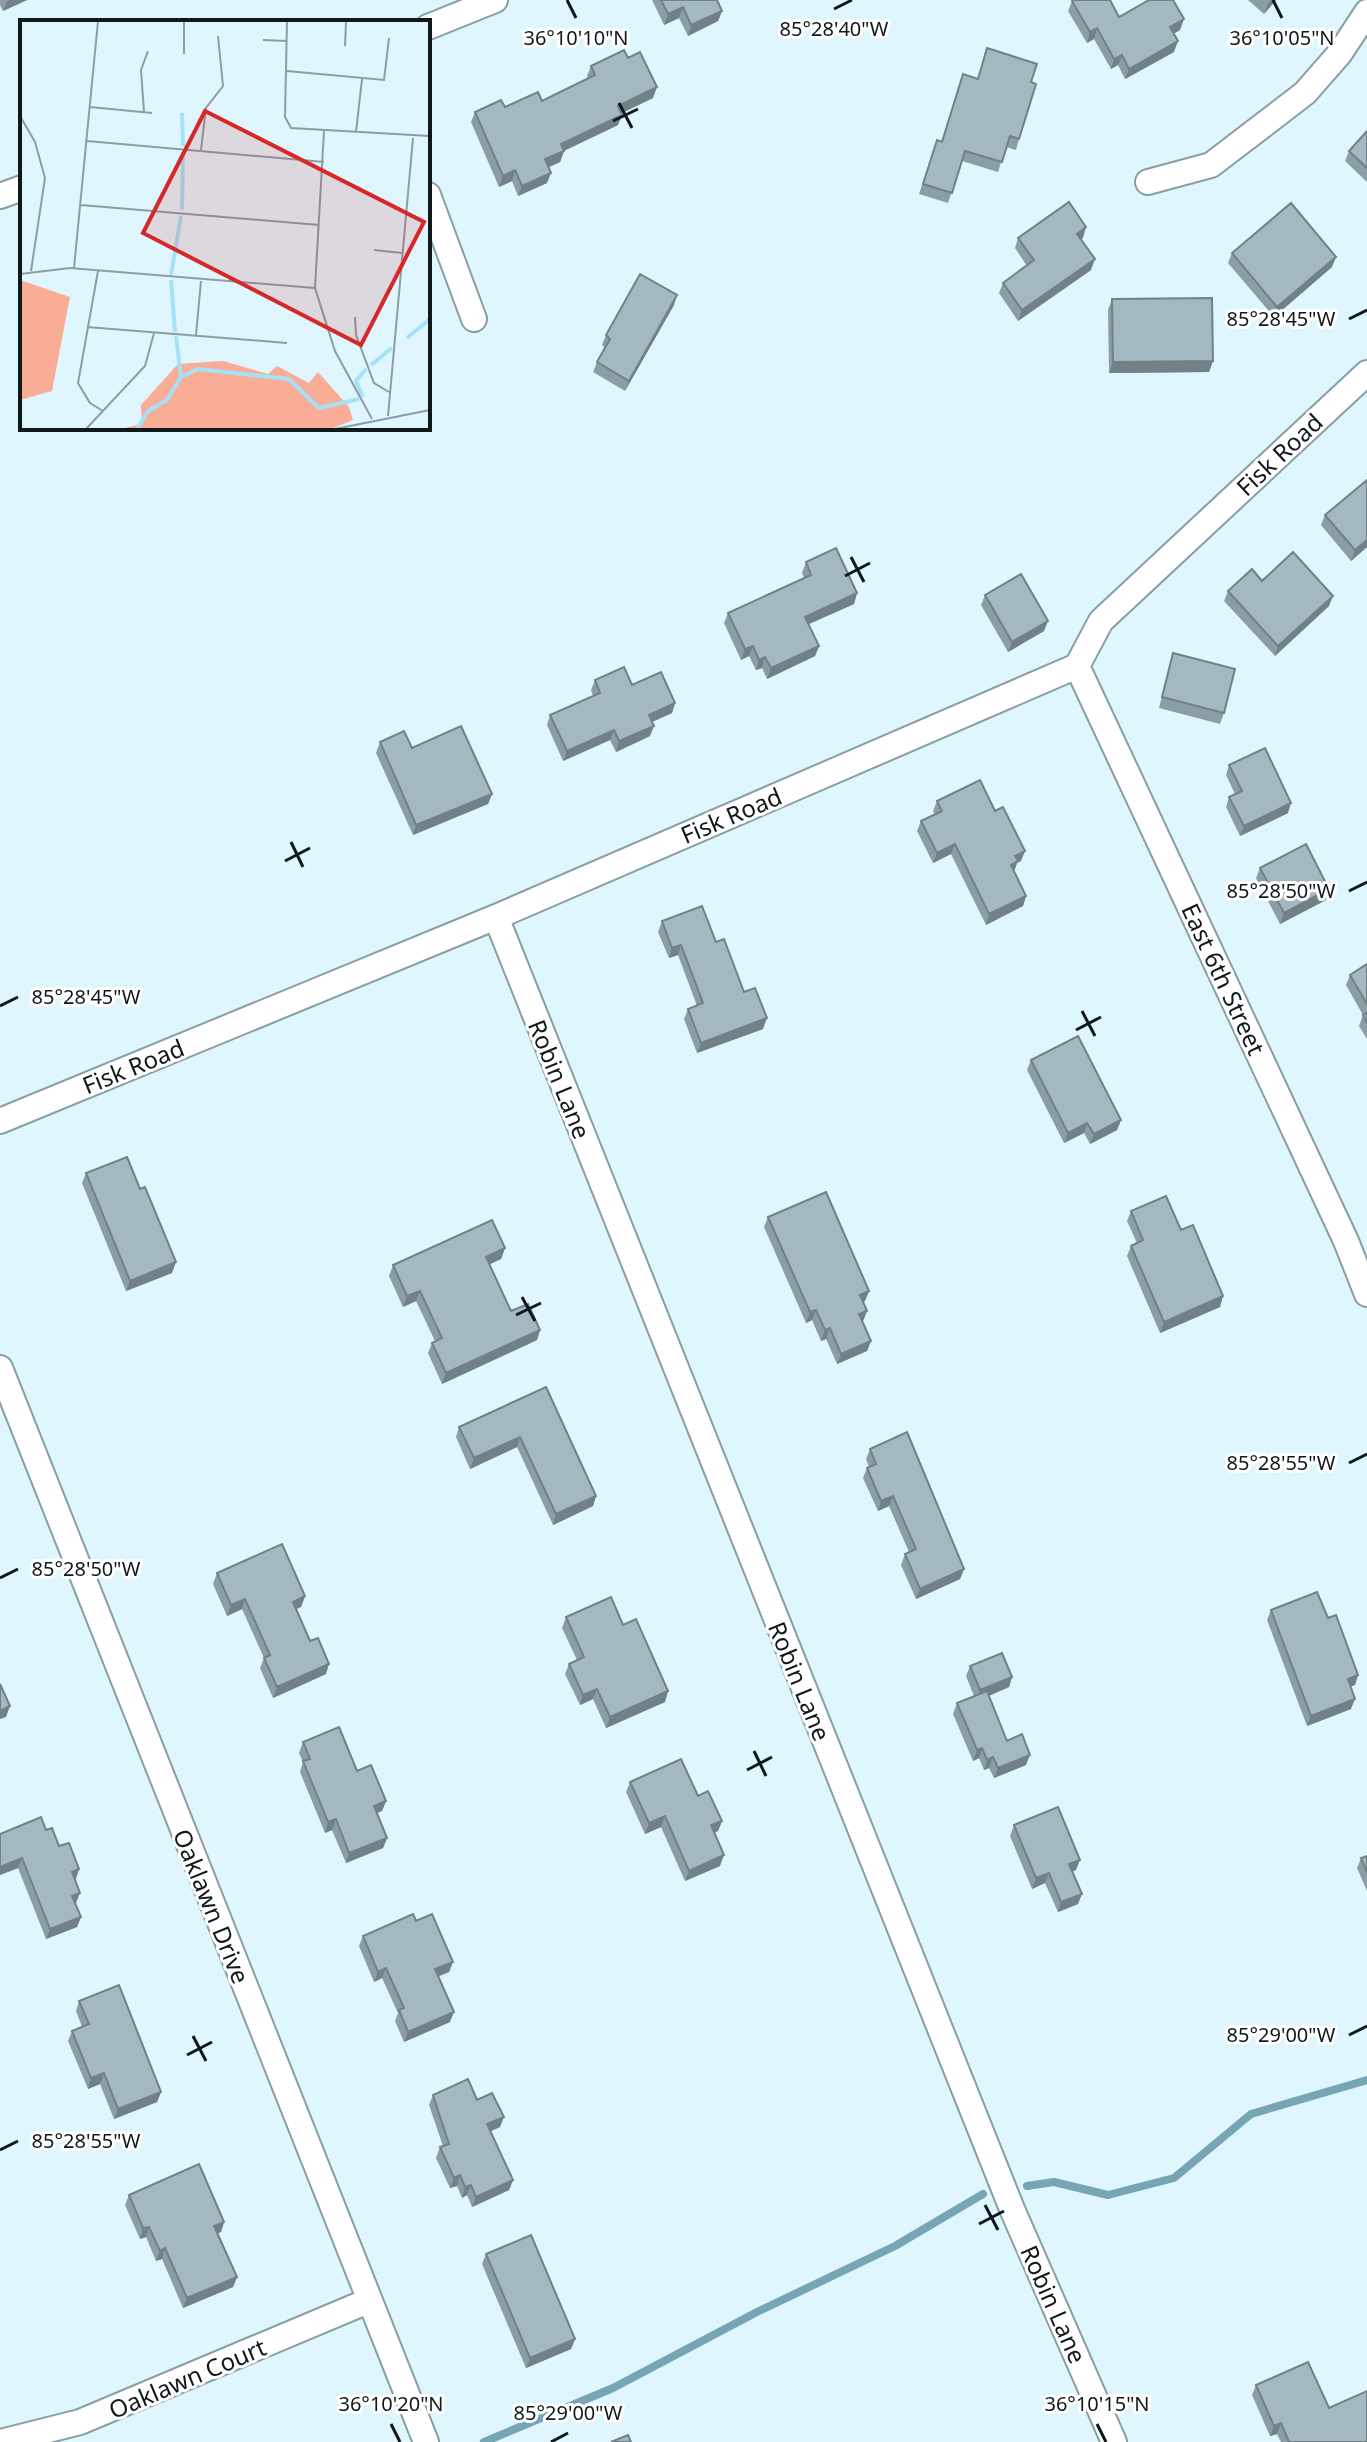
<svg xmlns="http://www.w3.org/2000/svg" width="1367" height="2442" viewBox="0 0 1367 2442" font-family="'Noto Sans',sans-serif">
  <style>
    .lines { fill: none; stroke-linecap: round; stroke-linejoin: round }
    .stream { stroke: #78a5b5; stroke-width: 8 }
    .street-casing { stroke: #899da5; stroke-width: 28 }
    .street { stroke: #fff; stroke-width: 24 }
    .wall { fill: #8c9ea5 }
    .shaded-wall { fill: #728186 }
    .building { fill: #a3b8c0; stroke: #728186; stroke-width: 2 }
    .ticks { fill: none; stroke: #10181a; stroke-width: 3 }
    .labels { text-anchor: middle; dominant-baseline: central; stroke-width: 6; stroke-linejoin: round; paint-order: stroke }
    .street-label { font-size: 24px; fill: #10181a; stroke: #fff }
    .inset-river { fill: none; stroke: #a4e2f8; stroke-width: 4 }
    .inset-road { fill: none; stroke: #8c9da3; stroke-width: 2 }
    .view { fill: #d62828; fill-opacity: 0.15; stroke: #d62828; stroke-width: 4 }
    .inset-edge { fill: none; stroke: #10181a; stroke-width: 4 }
    .ticks-label { font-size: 20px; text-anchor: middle; fill: #10181a; stroke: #fff; stroke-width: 6; stroke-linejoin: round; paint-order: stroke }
  </style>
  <rect width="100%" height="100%" fill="#dff6fe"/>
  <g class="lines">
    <!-- stream -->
    <path class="stream" d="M1027 2186 1054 2182 1108 2195 1174 2178 1251 2114 1367 2080
      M484 2442 613 2388 757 2312 895 2246 983 2194"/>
    <!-- street casing -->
    <g class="street-casing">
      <path id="street" d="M428 27 495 0
        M1148 182 1211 165 1305 93 1340 53 1367 12
        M428 195 474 319
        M0 196 22 188
        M1077 666 1346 1241 1367 1294
        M496 917 1012 2209 1114 2442
        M0 1121 496 917 1077 666 1101 621 1367 373
        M0 1368 426 2442
        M1 2442 80 2422 368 2301"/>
    </g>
    <!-- street -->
    <use href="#street" class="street"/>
  </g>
  <!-- wall -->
  <path class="wall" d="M0 0H27L3 11 0 5Z
    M652 0H717L722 11 718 21 688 36 679 18 664 25Z
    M1248 0H1276L1264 14Z
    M1072 1 1119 17 1180 30 1173 34 1174 52 1125 79 1118 65 1111 69 1094 39 1087 43 1068 11Z
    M628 58 653 98 621 113 618 125 564 151 560 162 549 167 547 183 518 196 512 181 499 187 471 122 475 112 542 101 588 79 587 76 591 66Z
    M977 79 1031 82 1019 139 1016 150 1006 147 998 172 962 161 948 203 919 194 937 140 942 142Z
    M1367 131V182L1345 161 1349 151Z
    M1018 238H1083L1080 239 1091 270 1018 321 999 293 1003 283 1027 266 1015 248Z
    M1232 253 1332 267 1274 317 1228 263Z
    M1112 299 1213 361 1209 372 1109 373 1108 310Z
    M674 305 625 391 593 372 597 362 605 348 602 345 606 335Z
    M1325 515 1367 547 1351 561 1321 525Z
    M806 562 857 593 854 604 809 624 819 646 815 656 767 679 762 668 756 670 749 656 741 660 724 623 728 613 804 578 802 573Z
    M1262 581 1329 606 1275 656 1224 601 1228 591Z
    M985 595 1044 631 1008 652 981 605Z
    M1173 653 1224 713 1220 724 1159 708Z
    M595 680 632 685 675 703 672 713 652 722 650 736 616 752 610 740 563 761 547 725 550 715 593 696 591 690Z
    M380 742 412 748 492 794 488 804 413 835 376 753Z
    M1229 765 1288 813 1240 836 1226 807 1229 797 1235 794 1226 775Z
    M937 801 1021 861 1017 863 1014 871 1026 896 1023 906 986 925 951 854 933 863 917 831 921 821 935 814 933 811Z
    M1260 868 1326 900 1280 924 1256 878Z
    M662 921 716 942 763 1029 697 1053 684 1019 688 1009 697 1006 678 955 669 958 658 932Z
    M1367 964V1039L1359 1026 1363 1015 1346 985 1350 975Z
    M1031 1060 1121 1120 1117 1130 1090 1144 1084 1133 1064 1143 1027 1070Z
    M86 1173 140 1189 172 1273 126 1291 82 1183Z
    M1131 1211 1181 1230 1223 1296 1220 1307 1160 1333 1127 1256 1131 1246 1137 1243 1127 1221Z
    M768 1217 869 1291 865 1301 863 1302 867 1311 863 1321 871 1341 867 1351 837 1364 826 1339 821 1341 812 1320 806 1323 764 1227Z
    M505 1248 501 1259 489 1264 511 1311 540 1330 537 1340 442 1384 428 1353 432 1343 435 1341 416 1301 403 1307 389 1276 393 1265Z
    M546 1387 596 1496 593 1506 553 1525 517 1447 470 1469 456 1437 459 1427Z
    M870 1449 964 1569 960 1579 916 1599 901 1565 905 1554 909 1552 889 1506 878 1511 863 1478 867 1468 869 1467 866 1459Z
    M217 1573 305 1596 301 1607 296 1609 326 1674 273 1698 260 1668 264 1658 242 1609 227 1616 213 1584Z
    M1271 1610 1358 1675 1355 1685 1350 1687 1351 1709 1307 1726 1267 1620Z
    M566 1617 623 1625 668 1691 665 1702 606 1728 593 1699 580 1705 565 1674 569 1664 577 1660 562 1628Z
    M970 1666 1012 1677 1009 1687 989 1696 1007 1741 1026 1765 994 1778 989 1768 984 1770 979 1758 973 1761 953 1714 957 1703 974 1696 966 1676Z
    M303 1742 357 1771 386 1801 382 1811 377 1813 387 1838 383 1848 346 1863 332 1830 325 1833 300 1772 303 1762 299 1753Z
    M630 1782 698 1796 722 1821 718 1831 714 1833 720 1866 685 1881 661 1827 645 1834 626 1792Z
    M1014 1825 1076 1870 1073 1871 1078 1904 1058 1912 1045 1883 1032 1889 1010 1836Z
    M46 1830 79 1869 75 1880V1903L81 1917 77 1927 46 1939 18 1868 0 1875V1834Z
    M1367 1856V1891L1357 1868 1361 1858Z
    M416 1921 453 1962 449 1972 439 1976 450 2022 404 2042 395 2021 398 2013 382 1978 374 1982 359 1946 363 1936Z
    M79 2001 161 2092 157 2102 114 2119 100 2084 88 2089 68 2041 72 2031 82 2027 76 2011Z
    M433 2095 477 2100 500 2127 490 2131 513 2180 509 2190 472 2207 467 2195 462 2198 457 2186 450 2188 436 2158 440 2147 443 2146 429 2105Z
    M129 2195 224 2222 221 2232 218 2233 237 2277 233 2287 183 2308 162 2259 156 2261 146 2237 140 2239 125 2205Z
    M486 2254 575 2339 571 2349 526 2368 482 2264Z
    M1256 2385 1329 2408 1367 2442H1281L1277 2434 1270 2436 1252 2395Z"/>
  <!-- shaded-wall -->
  <path class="shaded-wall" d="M9 0H27L3 11 7 1Z
    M1271 0H1276L1264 14 1268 4Z
    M683 7 679 18 664 25 668 14Z
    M722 11 718 21 688 36 691 25Z
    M1184 19 1180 30 1166 38 1170 27Z
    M1097 28 1094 39 1087 43 1090 32Z
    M1178 41 1174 52 1125 79 1129 69Z
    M1122 55 1118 65 1111 69 1114 59Z
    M657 87 653 98 614 117 618 106Z
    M622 115 618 125 557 154 561 144Z
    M564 151 560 162 542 170 545 159Z
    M515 170 512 181 499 187 503 176Z
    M551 173 547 183 518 196 522 186Z
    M1086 227 1083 238 1073 244 1077 234Z
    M1336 257 1332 267 1274 317 1277 307Z
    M1095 259 1091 270 1018 321 1022 310Z
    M677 295 674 305 625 391 629 381Z
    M1213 361 1209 372 1109 373 1113 362Z
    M1367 540V547L1351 561 1355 550Z
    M857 593 854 604 802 627 805 617Z
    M1333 596 1329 606 1275 656 1278 646Z
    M1048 621 1044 631 1008 652 1012 642Z
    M753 646 749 656 741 660 745 649Z
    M819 646 815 656 767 679 771 668Z
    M765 657 762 668 756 670 759 660Z
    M675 703 672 713 645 725 649 715Z
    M654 726 650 736 616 752 619 741Z
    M614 730 610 740 563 761 567 751Z
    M492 794 488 804 413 835 416 825Z
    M1291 803 1288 813 1240 836 1244 826Z
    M955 844 951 854 933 863 937 853Z
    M1025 851 1021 861 1017 863 1014 872 1007 875 1015 856Z
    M1329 889 1326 900 1280 924 1284 913Z
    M1026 896 1023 906 986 925 989 914Z
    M681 945 678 955 669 958 672 948Z
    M767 1018 763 1029 697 1053 701 1043Z
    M1121 1120 1117 1130 1090 1144 1094 1134Z
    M1087 1123 1084 1133 1064 1143 1068 1133Z
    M505 1248 501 1259 482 1268 486 1257Z
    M176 1262 172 1273 126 1291 130 1281Z
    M420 1291 416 1301 403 1307 407 1296Z
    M869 1291 865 1301 856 1305 860 1295Z
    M1223 1296 1220 1307 1160 1333 1164 1322Z
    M816 1310 812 1320 806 1323 810 1312Z
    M867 1311 863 1321 859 1314Z
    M830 1328 826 1339 821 1341 825 1330Z
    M540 1330 537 1340 442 1384 446 1373Z
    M871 1341 867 1351 837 1364 841 1354Z
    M520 1437 517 1447 470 1469 474 1458Z
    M596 1496 593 1506 553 1525 556 1514Z
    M893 1496 889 1506 878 1511 881 1501Z
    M964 1569 960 1579 916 1599 920 1589Z
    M305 1596 301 1607 289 1612 293 1602Z
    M245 1599 242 1609 227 1616 231 1605Z
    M329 1664 326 1674 273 1698 277 1687Z
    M1358 1675 1355 1685 1344 1689 1348 1679Z
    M1012 1677 1009 1687 976 1701 980 1690Z
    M597 1689 593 1699 580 1705 583 1695Z
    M668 1691 665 1702 606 1728 610 1717Z
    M1355 1699 1351 1709 1307 1726 1311 1716Z
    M10 1706 6 1717 0 1719V1711Z
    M982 1748 979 1758 973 1761 977 1750Z
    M1030 1755 1026 1765 994 1778 998 1768Z
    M993 1757 989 1768 984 1770 987 1760Z
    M386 1801 382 1811 370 1816 374 1806Z
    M665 1816 661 1827 645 1834 649 1823Z
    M336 1819 332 1830 325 1833 328 1822Z
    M722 1821 718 1831 707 1836 711 1825Z
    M387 1838 383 1848 346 1863 349 1853Z
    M724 1855 720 1866 685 1881 689 1871Z
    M22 1858 18 1868 0 1875V1867Z
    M1080 1860 1076 1870 1066 1874 1069 1864Z
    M79 1869 76 1879 68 1882 72 1872Z
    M1049 1873 1045 1883 1032 1889 1036 1878Z
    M80 1893 76 1903 69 1906 72 1896Z
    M1082 1894 1078 1904 1058 1912 1061 1902Z
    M81 1917 77 1927 46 1939 50 1929Z
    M453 1962 449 1972 432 1979 435 1969Z
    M386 1968 382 1978 374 1982 378 1972Z
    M454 2012 450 2022 404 2042 408 2032Z
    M104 2073 100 2084 88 2089 91 2078Z
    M161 2092 157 2102 114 2119 118 2109Z
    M504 2117 500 2127 483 2135 487 2124Z
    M460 2175 457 2186 450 2188 454 2178Z
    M513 2180 509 2190 472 2207 476 2197Z
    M471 2185 467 2195 462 2198 465 2187Z
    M224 2222 221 2232 211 2236 214 2226Z
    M149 2227 146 2237 140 2239 143 2228Z
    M165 2248 162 2259 156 2261 160 2251Z
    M237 2277 233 2287 183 2308 187 2298Z
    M575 2339 571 2349 526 2368 530 2358Z
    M1281 2423 1277 2434 1270 2436 1274 2426Z"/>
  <!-- building -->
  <path class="building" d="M661 0H717L722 11 691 25 683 7 668 14Z
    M1073 0H1110L1119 17 1149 0H1173L1184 19 1170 27 1178 41 1129 69 1122 55 1114 59 1097 28 1090 32 1072 1Z
    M987 48 1037 64 1031 82 1036 84 1019 139 1010 136 1002 162 965 151 952 193 923 184 937 140 942 142 963 74 978 79Z
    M624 50 628 58 640 52 657 87 618 106 622 115 561 144 564 151 545 159 551 173 522 186 515 170 503 176 475 112 501 100 505 107 538 92 542 101 595 75 591 66Z
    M1367 131V168L1349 151Z
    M1069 202 1086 227 1077 234 1095 259 1022 310 1003 283 1034 260 1018 238Z
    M1291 203 1336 257 1277 307 1232 253Z
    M640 274 677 295 629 381 597 362 610 339 606 335Z
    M1212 298 1213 361 1113 362 1112 299Z
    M1367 480V540L1355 550 1325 515Z
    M836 548 857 593 805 617 819 646 771 668 765 657 759 660 753 646 745 649 728 613 811 575 806 562Z
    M1293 552 1333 596 1278 646 1228 591 1252 569 1262 581Z
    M1021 574 1048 621 1012 642 985 595Z
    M1173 653 1235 669 1224 713 1162 697Z
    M624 667 632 685 661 672 675 703 649 715 654 726 619 741 614 730 567 751 550 715 600 693 595 680Z
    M461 726 492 794 416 825 380 742 404 731 412 748Z
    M1265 748 1291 803 1244 826 1229 797 1242 791 1229 765Z
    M980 780 995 811 1003 807 1025 851 1015 856 1018 861 1011 865 1026 896 989 914 955 844 937 853 921 821 942 811 937 801Z
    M1306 844 1329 889 1284 913 1260 868Z
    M702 906 716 942 724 939 744 992 755 988 767 1018 701 1043 688 1009 703 1003 681 945 672 948 662 921Z
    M1367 964V1004L1350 975Z
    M1367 1013V1023L1363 1015Z
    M1078 1036 1121 1120 1094 1134 1087 1123 1068 1133 1031 1060Z
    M127 1157 140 1189 145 1187 176 1262 130 1281 86 1173Z
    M826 1192 869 1291 860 1295 867 1311 859 1314 871 1341 841 1354 830 1328 825 1330 816 1310 810 1312 768 1217Z
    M1166 1196 1181 1230 1193 1225 1223 1296 1164 1322 1131 1246 1143 1240 1131 1211Z
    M492 1220 505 1248 486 1257 511 1311 528 1304 540 1330 446 1373 432 1343 442 1338 420 1291 407 1296 393 1265Z
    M546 1387 596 1496 556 1514 520 1437 474 1458 459 1427Z
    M907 1432 964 1569 920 1589 905 1554 916 1549 893 1496 881 1501 867 1468 876 1464 870 1449Z
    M282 1544 305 1596 293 1602 310 1641 318 1638 329 1664 277 1687 264 1658 270 1655 245 1599 231 1605 217 1573Z
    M1317 1592 1328 1618 1336 1615 1358 1675 1348 1679 1355 1699 1311 1716 1271 1610Z
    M611 1597 623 1625 636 1619 668 1691 610 1717 597 1689 583 1695 569 1664 584 1657 566 1617Z
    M1002 1653 1012 1677 980 1690 970 1666Z
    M0 1684 10 1706 0 1711Z
    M987 1691 1007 1741 1022 1734 1030 1755 998 1768 993 1757 987 1760 982 1748 977 1750 957 1703Z
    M339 1727 357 1771 371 1765 386 1801 374 1806 387 1838 349 1853 336 1819 328 1822 303 1761 310 1759 303 1742Z
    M681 1759 698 1796 708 1791 722 1821 711 1825 724 1855 689 1871 665 1816 649 1823 630 1782Z
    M1058 1807 1080 1860 1069 1864 1082 1894 1061 1902 1049 1873 1036 1878 1014 1825Z
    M41 1817 46 1830 52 1828 59 1846 69 1843 79 1869 72 1872 80 1893 72 1896 81 1917 50 1929 22 1858 0 1867V1834Z
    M1367 1856V1872L1361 1858Z
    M413 1914 416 1921 432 1914 453 1962 435 1969 454 2012 408 2032 399 2010 404 2008 386 1968 378 1972 363 1936Z
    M119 1985 161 2092 118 2109 104 2073 91 2078 72 2031 89 2024 79 2001Z
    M468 2079 477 2100 492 2093 504 2117 487 2124 513 2180 476 2197 471 2185 465 2187 460 2175 454 2178 440 2147 449 2144 433 2095Z
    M199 2164 224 2222 214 2226 237 2277 187 2298 165 2248 160 2251 149 2227 143 2228 129 2195Z
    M531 2235 575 2339 530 2358 486 2254Z
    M1308 2362 1329 2408 1367 2391V2442H1289L1281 2423 1274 2426 1256 2385Z
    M628 2435 631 2442H611Z"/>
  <!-- ticks -->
  <path class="ticks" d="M567 0 576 18M1273 0 1282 18M834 9 852 0M619 103 632 128M613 121 638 109M1349 319 1367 310M851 557 864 582M845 576 870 563M291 842 303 867M285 861 310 848M1349 891 1367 882M0 1006 18 997M1082 1011 1095 1036M1076 1030 1101 1017M522 1297 535 1321M516 1315 541 1303M1349 1463 1367 1454M0 1578 18 1569M754 1751 766 1776M747 1770 772 1757M1349 2035 1367 2026M193 2036 206 2061M187 2055 212 2042M0 2150 18 2141M985 2205 998 2230M979 2224 1004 2211M391 2424 400 2442M1097 2424 1106 2442M551 2442 568 2433"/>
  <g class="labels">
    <!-- street labels -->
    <g class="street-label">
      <text transform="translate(1279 454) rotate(-43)">Fisk Road</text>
      <text transform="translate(731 815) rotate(-23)">Fisk Road</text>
      <text transform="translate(1224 979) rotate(65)">East 6th Street</text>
      <text transform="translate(133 1066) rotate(-22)">Fisk Road</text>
      <text transform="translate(560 1079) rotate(68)">Robin Lane</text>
      <text transform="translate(800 1681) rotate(68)">Robin Lane</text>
      <text transform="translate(212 1906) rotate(68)">Oaklawn Drive</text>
      <text transform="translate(1054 2304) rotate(66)">Robin Lane</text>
      <text transform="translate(187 2378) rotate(-23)">Oaklawn Court</text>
    </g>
  </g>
  <!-- overview -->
  <g transform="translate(20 20)">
    <rect width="410" height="410" fill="#dff6fe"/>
    <path d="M0 260 50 277 32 371 0 380ZM203 341 248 354 257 346 289 363 298 352 329 387 333 400 311 409H100L122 404 121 385 158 344Z" fill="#f9ad97"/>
    <path class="inset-river" d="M162 93 163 126M162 190 163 132M151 255 161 196M151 260 155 312M156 316 161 357M387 318 410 299M351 345 372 328M343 377 336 361 346 349M117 409 128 391 147 380 161 357 178 349 269 359 299 388 339 379"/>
    <path class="inset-road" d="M267 1 265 97 271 108 410 116M243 20 267 21M325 26 326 1M164 34V1M267 51 364 60 369 18M70 87 132 93M124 92 121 50 128 31M0 96 15 122 25 158 11 251M304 111 295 268 315 331 352 399M336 112 342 59M67 121 304 142M181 130 186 88 203 66 198 16M61 185 299 205M354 230 382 233M54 248 78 1M78 251 58 363 70 383 83 391M0 254 50 248 295 268M335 297 336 315 354 363 369 372M67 307 267 323M176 315 181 261M368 396 393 118M66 409 125 346 134 313M315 409 410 390"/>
    <path class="view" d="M185 91 404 202 341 325 123 213Z"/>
    <rect width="410" height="410" class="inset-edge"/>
  </g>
  <g class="ticks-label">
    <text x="834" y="36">85°28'40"W</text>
    <text x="576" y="45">36°10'10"N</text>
    <text x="1282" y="45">36°10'05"N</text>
    <text x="1281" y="326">85°28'45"W</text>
    <text x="1281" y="898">85°28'50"W</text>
    <text x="86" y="1004">85°28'45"W</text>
    <text x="1281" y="1470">85°28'55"W</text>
    <text x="86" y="1576">85°28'50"W</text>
    <text x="1281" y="2042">85°29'00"W</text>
    <text x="86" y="2148">85°28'55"W</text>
    <text x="391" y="2411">36°10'20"N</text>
    <text x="1097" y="2411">36°10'15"N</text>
    <text x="568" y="2420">85°29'00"W</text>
  </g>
</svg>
